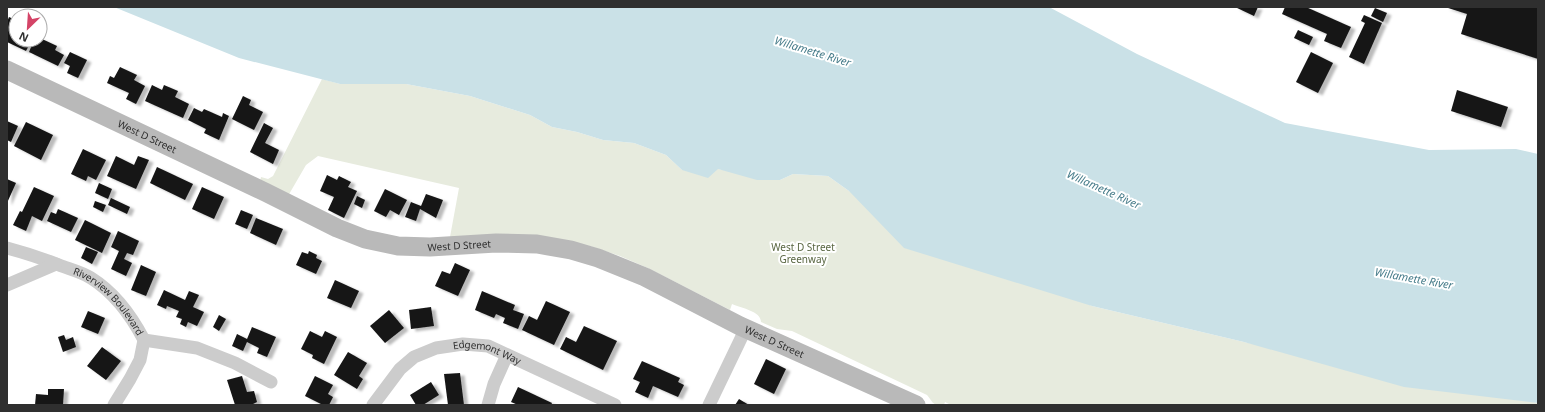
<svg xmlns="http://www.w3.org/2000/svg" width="1545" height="412" viewBox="0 0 1545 412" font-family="'Noto Sans',sans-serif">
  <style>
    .green { fill: #e7ebde }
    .water { fill: #cae1e7 }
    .building { fill: #161616; filter: url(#shadow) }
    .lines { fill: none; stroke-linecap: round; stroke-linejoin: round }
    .street { stroke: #ccc; stroke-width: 13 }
    .secondary { stroke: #b9b9b9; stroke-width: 19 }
    .labels { text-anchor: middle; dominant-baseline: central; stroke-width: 4; stroke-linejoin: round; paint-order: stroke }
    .street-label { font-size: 10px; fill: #2f2f2f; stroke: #fff }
    .park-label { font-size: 10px; fill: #596641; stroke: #fff }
    .water-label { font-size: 11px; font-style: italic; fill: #457b89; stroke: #fff }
  </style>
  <defs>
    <filter id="shadow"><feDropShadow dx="4.5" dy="2.5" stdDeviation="1" flood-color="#0004"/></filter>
  </defs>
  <rect width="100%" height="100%" fill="#fff"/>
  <!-- green -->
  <path class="green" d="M322 79 340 84H406L470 96 530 115 552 127 577 132 603 140 634 143 666 155 682 170 718 169 780 180 793 174 828 176 849 191 1092 306 1244 342 1538 403V405H951L945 402 944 405C931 405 934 403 927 395L792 331 777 329 761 322C761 311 741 308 732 304L730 310 650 269 620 256 590 246 450 237 459 188 318 156 306 165 288 196 260 182 261 177 268 179 273 176Z"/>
  <!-- water -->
  <path class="water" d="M114 7H1049L1137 54 1285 123 1429 150 1516 149 1538 154V403L1404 387 1244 342 1092 306 904 248 849 191 828 176 793 174 780 180H757L718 169 708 178 682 170 666 155 634 143 603 140 577 132 552 127 530 115 470 96 406 84H340L239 58Z"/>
  <!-- building -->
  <path class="building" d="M1235 7H1258L1254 16Z
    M1285 7H1306L1351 27 1341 48 1324 41 1327 34 1282 14Z
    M1445 7H1538V59L1461 34 1467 14Z
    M1375 8 1387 13 1383 22 1371 16Z
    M1364 15 1382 23 1364 64 1349 57 1365 23 1361 21Z
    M9 17 16 20V40H32L26 51 7 42V22Z
    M1298 30 1313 37 1309 45 1294 38Z
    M40 38 57 46 55 50 64 55 58 66 29 52 34 40H40Z
    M70 52 87 60 78 78 67 73 70 66 64 63Z
    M1311 52 1333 63 1318 93 1296 82Z
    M120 67 137 75 134 80 145 86 136 104 126 99 129 93 107 83 110 76 114 78Z
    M152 85 162 90 164 85 178 91 175 97 189 104 183 118 145 101Z
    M1457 90 1508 107 1501 127 1451 111Z
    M243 96 251 100 249 105 263 112 254 130 232 119Z
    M194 108 202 112 204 109 222 117 223 113 229 116 219 140 204 133 206 129 188 120Z
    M7 121 18 126 11 142 7 140Z
    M26 122 53 135 41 160 14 146Z
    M264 123 273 128 265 143 279 150 273 164 250 152Z
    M83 149 106 160 96 180 88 176 86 181 71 174Z
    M116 156 134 165 138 156 149 160 136 189 107 176Z
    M157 167 193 184 185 200 150 183Z
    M327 175 337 180 339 176 351 182 348 187 357 191 344 218 328 210 334 197 320 191Z
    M7 179 16 183 7 203Z
    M99 183 112 189 108 199 95 193Z
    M34 187 54 196 42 221 32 216 26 231 13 225 20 211 22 212Z
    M202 187 224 197 214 219 192 209Z
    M385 189 407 200 399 215 390 210 386 217 374 211Z
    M426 194 443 200 436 218 420 209 416 221 405 217 411 202 421 206Z
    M357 196 365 200 362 208 354 204Z
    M111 198 130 207 127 214 108 205Z
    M95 201 106 205 103 212 93 207Z
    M58 209 78 218 71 232 47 221 51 212 56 214Z
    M241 210 253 215 247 229 235 224Z
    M256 218 283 229 276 245 250 233Z
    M85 220 111 233 102 253 75 240Z
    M118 231 139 241 133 255 127 253 124 259 132 263 126 276 111 269 119 251 111 247Z
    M86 247 98 252 92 264 81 258Z
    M309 251 317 255 316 258 322 261 316 274 296 265 302 252 308 254Z
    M455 263 470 270 458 296 435 286 442 271 450 274Z
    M141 265 156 272 146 296 131 290Z
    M335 280 359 291 351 308 327 298Z
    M164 290 185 300 189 291 199 295 193 307 204 312 197 326 188 322 186 327 180 324 182 319 176 317 179 311 167 306 166 309 157 305Z
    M482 291 515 305 513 310 524 314 518 329 503 323 505 318 496 314 494 318 475 310Z
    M546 301 570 312 554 345 522 330 529 316 537 320Z
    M431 307 434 326 411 329 409 310Z
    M389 310 404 328 385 343 370 326Z
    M88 311 105 318 98 334 81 327Z
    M219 315 226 319 219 331 213 327Z
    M584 326 617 341 603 370 560 349 566 337 576 342Z
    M252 327 276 337 267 357 257 353 259 348 247 342 243 351 232 346 237 334 247 339Z
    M310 331 322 337 325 331 337 337 324 364 312 358 313 355 301 349Z
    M64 335 66 340 73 337 76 347 63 352 58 337Z
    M102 347 121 361 106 380 87 366Z
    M348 352 367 363 359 376 363 379 357 389 334 375Z
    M766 359 786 369 774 394 754 384Z
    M642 361 680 378 678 382 684 385 678 397 653 386 648 398 635 392 640 382 633 379Z
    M460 373 464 405H448L444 374Z
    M242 376 247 392 254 391 257 402 251 405H235L227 380Z
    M315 376 333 385 328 394 333 397 329 405H323L305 396Z
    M431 382 439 395 423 405H416L410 395Z
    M518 387 552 403 551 405H518L511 402Z
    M48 389H64L63 405H35L36 394 48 395Z
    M739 399 749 405H735Z"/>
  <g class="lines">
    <!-- street -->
    <g class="street">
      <path id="s1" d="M7 248C26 253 41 258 59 265 69 269 82 272 91 278 115 293 131 315 144 340L197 348 235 363 271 382"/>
      <path d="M7 285 56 264"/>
      <path d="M114 405 130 379 140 360 144 340"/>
      <path id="s2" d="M373 405 400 369 414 357 436 348 463 344 488 346 615 405"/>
      <path d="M488 405 494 384 507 355"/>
      <path d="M709 405 746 328"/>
    </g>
    <!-- secondary -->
    <path class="secondary" id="s3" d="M7 70 265 192 337 228 365 239 398 246 430 247 496 243 537 244 571 250 598 258 645 277 740 326 916 405"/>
  </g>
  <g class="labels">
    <!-- street labels -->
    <g class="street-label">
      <text stroke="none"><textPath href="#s3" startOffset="155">West D Street</textPath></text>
      <text stroke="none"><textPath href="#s3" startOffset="491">West D Street</textPath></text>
      <text stroke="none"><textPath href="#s1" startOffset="118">Riverview Boulevard</textPath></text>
      <text stroke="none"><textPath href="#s3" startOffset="827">West D Street</textPath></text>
      <text stroke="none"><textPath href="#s2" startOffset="140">Edgemont Way</textPath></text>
    </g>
    <!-- park labels -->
    <g class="park-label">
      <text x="803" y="247">West D Street<tspan x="803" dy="12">Greenway</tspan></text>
    </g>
    <!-- water labels -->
    <g class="water-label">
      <text transform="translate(813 51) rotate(17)">Willamette River</text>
      <text transform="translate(1104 189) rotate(24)">Willamette River</text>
      <text transform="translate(1414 278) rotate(10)">Willamette River</text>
    </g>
  </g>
  <!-- border -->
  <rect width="1545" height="412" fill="none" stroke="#2f2f2f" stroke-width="16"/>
  <!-- north arrow -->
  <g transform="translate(28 28) rotate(205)"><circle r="19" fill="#ffffff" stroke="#acacac"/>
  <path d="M0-3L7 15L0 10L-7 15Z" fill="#d44467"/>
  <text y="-6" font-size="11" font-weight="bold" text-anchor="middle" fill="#2f2f2f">N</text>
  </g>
</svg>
